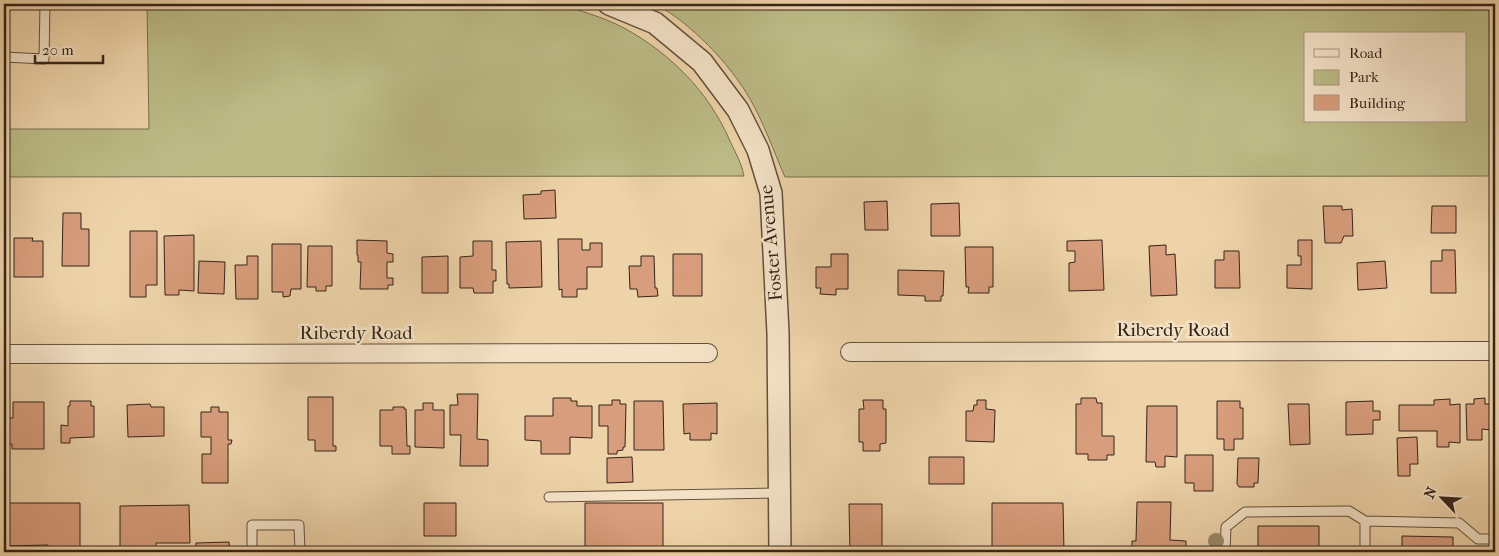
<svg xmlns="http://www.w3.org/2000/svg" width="1499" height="556" viewBox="0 0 1499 556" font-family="'IM FELL French Canon',serif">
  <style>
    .green { fill: #bcbb86; stroke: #787050; fill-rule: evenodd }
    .building { fill: #d89d7c; stroke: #35241a }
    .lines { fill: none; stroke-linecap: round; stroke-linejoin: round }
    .service-casing { stroke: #63503e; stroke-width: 11 }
    .minor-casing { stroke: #63503e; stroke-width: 20 }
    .tertiary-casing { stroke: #63503e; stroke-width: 24 }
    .service { stroke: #f4e2c7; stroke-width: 9 }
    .minor { stroke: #f4e2c7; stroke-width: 18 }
    .tertiary { stroke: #f4e2c7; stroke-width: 21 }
    .tree { fill: #9b8869 }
    .labels { text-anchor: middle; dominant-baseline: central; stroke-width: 5; stroke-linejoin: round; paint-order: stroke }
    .street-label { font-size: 19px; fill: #35241a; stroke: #f4e2c7 }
  </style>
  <rect width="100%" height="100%" fill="#eed3a9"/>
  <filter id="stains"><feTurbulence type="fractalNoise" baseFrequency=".004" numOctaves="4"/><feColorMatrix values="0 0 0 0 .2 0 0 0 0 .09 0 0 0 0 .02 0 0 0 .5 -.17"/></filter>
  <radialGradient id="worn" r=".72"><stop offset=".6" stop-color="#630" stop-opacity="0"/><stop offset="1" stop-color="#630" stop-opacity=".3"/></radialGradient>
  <!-- green -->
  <path class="green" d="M147 4H559C581 11 603 17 624 28 670 53 709 92 730 141 735 152 742 164 744 176L4 177V129H149Z
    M655 4H1495V176L785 177C774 152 763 121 750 99 731 65 690 22 655 4ZM1305 34H1465V121H1305Z"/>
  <!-- building -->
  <path class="building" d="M555 190 556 218 524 219 523 195 541 194V191Z
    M887 201 888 230H865L864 202Z
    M959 203 960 236H931V204Z
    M1323 206H1342V210L1352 209 1353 236H1344L1341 243H1325Z
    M1432 206H1456V233H1431Z
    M63 213H81V229H89V266H62Z
    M130 231H157V285H146V297H130Z
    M194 235V291L179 290V295H165L164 236Z
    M14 238H33L32 241H43V277H14Z
    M558 239H582V250H590V243H602V267H587V289H577V297H562V289L559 290Z
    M357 240 387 241V253L393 254V262H387V278H393V285H388V289H360L361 262H358V255H357Z
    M1102 240 1104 290 1069 291V263L1075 262V251H1067V241Z
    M1298 240H1312V289L1287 288V265H1301V256H1298Z
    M473 241H492V270H496V281H493V293H474L473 288H460V257L473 256Z
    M541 241 542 287 509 288V284H507L506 242Z
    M272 244H301V289H291L290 296 283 297V292H272Z
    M1166 245V255L1175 254 1177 295 1151 296 1149 246Z
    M308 246H332V286H326V291H316V287H307Z
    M965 247H993V287H989V293H968L969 287H966Z
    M1442 250H1455L1456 293H1431V261H1442Z
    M1224 251H1239L1240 288H1215V260H1224Z
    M673 254H702V296H673Z
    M831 254H848V289H836V295L820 294 821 288H816V267H831Z
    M247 256H258V299H236L235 265H247Z
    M448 256V293H422V257Z
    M641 256H654L655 288H657L658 296 638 297 637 289H630L629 266H641Z
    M199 261 225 262 224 294 198 293Z
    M1385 261 1387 288 1358 290 1357 263Z
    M898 270 944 271 943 296H941V301H925V296L898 295Z
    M457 394H478L477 439 488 440V466H460L461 435H450V405H458Z
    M308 397H333V446H336V451H315V440H308Z
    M553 398H571V401H577V406H592V438L570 437V454H541V441L525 440V416H553Z
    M1081 398H1096L1097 403H1102V436H1114V455H1107V460H1088V454H1076V404H1081Z
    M1485 398V404H1491V430L1482 429V440H1467L1466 404H1474V399Z
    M1450 399V405L1460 404V443L1449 442V447H1437V431H1399V405H1434V400Z
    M612 400H620V404H626L625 447H623V450L617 451V454H608V426H599V405H612Z
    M863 400H883V409H886V443L880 444V451H863V442H859V409H864Z
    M977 400H986V409L995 410 994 442 966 441V411H973L974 405H977Z
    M70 401H91V406H94V437L70 438V443H61V425L68 426V406H70Z
    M634 401H663L664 450H634Z
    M1217 401H1240V408H1243V439H1234V450H1224V439H1217Z
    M1373 401V411H1380V420H1373V434L1346 435V402Z
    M13 402H44V449H12V444H4V418H13Z
    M423 403H433V410H444V448L415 447V410H423Z
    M717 403V434L711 433V440H690V433L684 434 683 404Z
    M150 404 151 407H164V436L128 437 127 405Z
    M1288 404H1309L1310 444 1290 445Z
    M1147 406H1177V457L1165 456V467H1156L1155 462H1146Z
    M211 407H219V412H228V440H232L231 444H228V483H202V454H211V437H201V412H211Z
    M393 407H404V409H406L407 446H410V454H392V446H380V410H393Z
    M1417 437 1418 464H1410V476H1398L1397 438Z
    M1185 455H1213V491H1194V483H1185Z
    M632 457 633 482 607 483V458Z
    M929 457H964V484H929Z
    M1238 458H1259L1258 483H1254V487H1239L1237 484Z
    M1137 502H1171L1170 540 1186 541V552H1132V541H1136Z
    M4 503H80V552H48V545L4 546Z
    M424 503H456V536H424Z
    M585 503H663V552H585Z
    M992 503H1063L1064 552H992Z
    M849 504H882V552H850Z
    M189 505 190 543H156V552H120V506Z
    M1258 526H1319V552H1258Z
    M1402 536 1453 537V552H1402Z
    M229 542 230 552H196V543Z"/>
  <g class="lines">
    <!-- service casing -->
    <g class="service-casing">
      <path id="service" d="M4 57 44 59 45 4
        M549 497 779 493
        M252 552V525H299L300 552
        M1225 552 1226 527 1245 512 1349 511 1365 521
        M1365 552V521L1459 523 1478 539H1495"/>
    </g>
    <!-- minor casing -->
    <g class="minor-casing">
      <path id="minor" d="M850 352 1495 351
        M4 354 708 353"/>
    </g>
    <!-- tertiary casing -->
    <g class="tertiary-casing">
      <path id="tertiary" d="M609 4 655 23 702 62 738 110 758 150 771 193 778 333 780 552"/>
    </g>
    <!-- service -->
    <use href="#service" class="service"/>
    <!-- minor -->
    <use href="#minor" class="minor"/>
    <!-- tertiary -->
    <use href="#tertiary" class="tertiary"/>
  </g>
  <!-- trees -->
  <circle class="tree" cx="1216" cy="541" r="8"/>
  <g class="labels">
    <!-- street labels -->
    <g class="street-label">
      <text transform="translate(771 243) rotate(-95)">Foster Avenue</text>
      <text x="1173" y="330">Riberdy Road</text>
      <text x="356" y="333">Riberdy Road</text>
    </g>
  </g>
  <!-- margin -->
  <rect width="1499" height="556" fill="none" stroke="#eed3a9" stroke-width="20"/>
  <rect x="5" y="5" width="1489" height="546" fill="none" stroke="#35241a" stroke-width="2.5"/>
  <rect x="10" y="10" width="1479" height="536" fill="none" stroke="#35241a"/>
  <!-- legend -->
  <rect x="1304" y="32" width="162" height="90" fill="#f4e2c7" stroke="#a89682"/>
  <rect x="1314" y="49" width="25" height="8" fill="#f4e2c7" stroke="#a89682"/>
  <text x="1349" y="58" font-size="15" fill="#35241a">Road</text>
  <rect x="1314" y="70" width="25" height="15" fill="#bcbb86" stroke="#a89682"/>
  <text x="1349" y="82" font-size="15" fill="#35241a">Park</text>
  <rect x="1314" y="95" width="25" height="15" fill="#d89d7c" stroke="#a89682"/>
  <text x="1349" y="108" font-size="15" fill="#35241a">Building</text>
  <!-- north arrow -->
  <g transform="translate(1442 498) rotate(295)" stroke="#f4e2c7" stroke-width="4" paint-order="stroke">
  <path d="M0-4L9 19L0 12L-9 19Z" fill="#35241a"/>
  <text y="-8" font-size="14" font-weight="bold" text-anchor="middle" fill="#35241a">N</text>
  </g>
  <!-- scale -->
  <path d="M35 55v8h68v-8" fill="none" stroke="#35241a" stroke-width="2.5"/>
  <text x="42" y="55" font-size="15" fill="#35241a" stroke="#f4e2c7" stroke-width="4" paint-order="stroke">20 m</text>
  <rect width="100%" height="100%" filter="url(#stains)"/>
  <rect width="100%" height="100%" fill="url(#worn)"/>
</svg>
